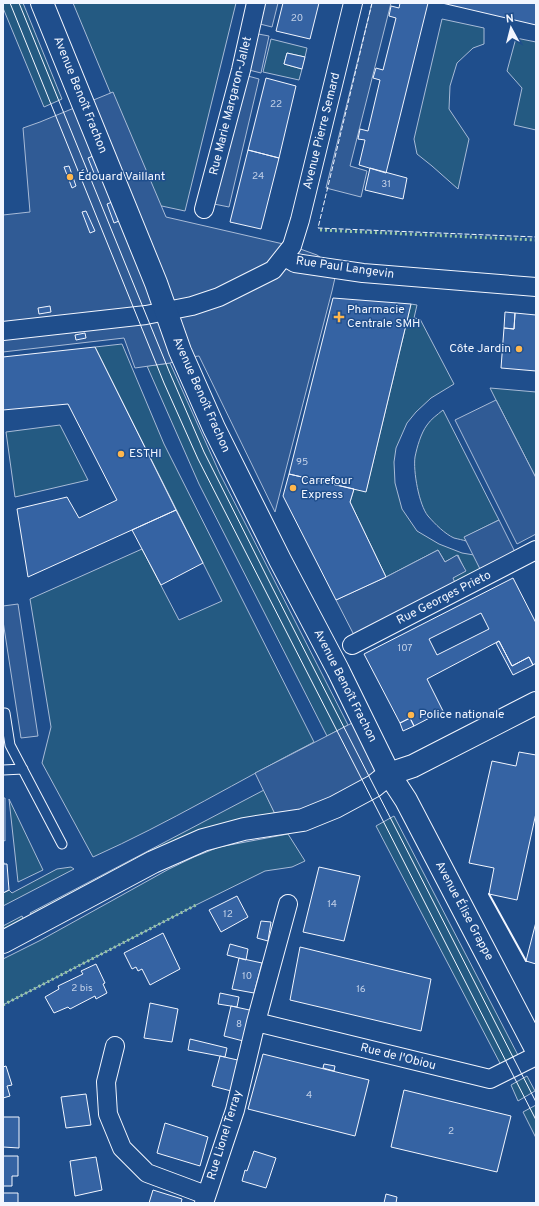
<svg xmlns="http://www.w3.org/2000/svg" width="539" height="1206" viewBox="0 0 539 1206" font-family="Overpass,sans-serif">
  <style>
    .green { fill: #245a82; stroke: #a8bbd7 }
    .parking { fill: #305b95; stroke: #a8bbd7 }
    .building { fill: #3563a3; stroke: #f2f6ff; fill-rule: evenodd }
    .lines { fill: none; stroke-linecap: round; stroke-linejoin: round }
    .lane-casing { stroke: #f2f6ff; stroke-width: 11 }
    .street-casing { stroke: #f2f6ff; stroke-width: 20 }
    .secondary-casing { stroke: #f2f6ff; stroke-width: 24 }
    .lane { stroke: #1f4e8c; stroke-width: 9 }
    .street { stroke: #1f4e8c; stroke-width: 18 }
    .secondary { stroke: #1f4e8c; stroke-width: 22 }
    .tram { stroke: #f2f6ff; stroke-width: 1 }
    .hedge { stroke: #97c8a6; stroke-width: 3; stroke-dasharray: 2 3; stroke-linecap: butt }
    .fence { stroke: #f2f6ff; stroke-width: 1; stroke-dasharray: 5 2; stroke-linecap: butt }
    .wall { stroke: #f2f6ff; stroke-width: 2 }
    .poi-dot { fill: #ffb74d; stroke: #1f4e8c; stroke-width: 1.5 }
    .labels { text-anchor: middle; dominant-baseline: central; stroke-width: 3; stroke-linejoin: round; paint-order: stroke }
    .number-label { font-size: 10px; fill: #c3d1e8 }
    .street-label { font-size: 12px; fill: #f2f6ff; stroke: #1f4e8c }
    .poi-label { font-size: 12px; fill: #f2f6ff; stroke: #1f4e8c; text-anchor: start }
  </style>
  <rect width="100%" height="100%" fill="#1f4e8c"/>
  <!-- green -->
  <path class="green" d="M3 3H23L62 99 44 107 3 8Z
    M73 3H236L185 211 157 205Z
    M442 19 484 28V44L473 48 457 63 450 86 449 109 469 139 458 189 432 166 417 154 414 139Z
    M516 38 536 42V130L514 125 522 88 507 71Z
    M271 39 307 48 305 57 287 53 284 64 302 69 299 80 263 72Z
    M411 304 417 305 414 318 420 319 454 384 431 398 416 412 407 423 396 448 394 462 395 483 402 509 417 531 439 544 462 553 474 555 482 572 456 585 452 578 465 571 458 555 445 562 438 550 386 577 350 502 354 489 366 491Z
    M122 344 164 444 314 742C240 780 169 823 93 857L42 763 51 727 30 599 142 549 179 620 222 601 95 347Z
    M170 363 220 474 348 725 327 736 199 484 147 366Z
    M490 388 536 392V478L496 400Z
    M443 410 499 520 465 537 466 541C463 540 458 539 454 538 445 534 435 524 428 516 419 505 413 471 415 457 417 447 421 433 427 425 431 419 437 415 443 410Z
    M60 425 88 480 15 497 6 432Z
    M264 790 275 814 34 920 30 913Z
    M9 799 43 870 18 882Z
    M394 816 520 1059 502 1067 376 826Z
    M288 834 305 861 292 867 265 871 196 905 3 1005V959L41 940 169 869 194 857 219 847Z
    M71 867 74 869 3 906V893L9 890 12 893 57 869Z
    M22 916 26 924 3 936V926Z
    M527 1076 535 1091 518 1101 511 1085Z
    M536 1105V1138L523 1112Z"/>
  <!-- parking -->
  <path class="parking" d="M261 3H278L272 27 256 23Z
    M372 3H391L350 166 367 171 361 197 326 188Z
    M253 33 269 36 261 73 245 69Z
    M244 75 259 79 229 207 214 204Z
    M113 92 166 217 292 246 317 255 337 269 332 291 275 512 199 356 183 358 170 363 135 368 124 338 3 352V215L30 212 23 128 40 122Z
    M496 400 536 478V534L517 544 455 420Z
    M499 520 519 560 484 577 464 537Z
    M438 550 445 562 457 555 466 571 453 578 456 585 355 637 336 600 386 577Z
    M18 604 38 736 21 738 3 621V606Z
    M356 721 375 760 374 775 318 808 275 814 255 773Z
    M3 798H5V841L3 840Z"/>
  <!-- building -->
  <path class="building" d="M283 3H319L310 39 276 31Z
    M400 3H428L386 173 359 165 365 140 358 139 360 129 368 131 380 80 373 78 376 68 383 70 396 18 389 16 391 6 399 8Z
    M442 3H536V25Z
    M287 53 305 57 302 69 284 64Z
    M266 78 296 86 279 158 248 150Z
    M248 150 279 158 261 229 230 222Z
    M93 156 101 176 96 178 88 158Z
    M69 166 76 186 72 188 64 167Z
    M370 168 407 178 403 199 365 190Z
    M112 202 119 221 114 223 107 204Z
    M86 211 95 231 90 233 82 212Z
    M333 298 411 304 366 492 289 474Z
    M50 306 51 312 39 314 38 308Z
    M505 312 515 313 514 329 504 328Z
    M515 313 536 315V371L501 368 504 328 514 329Z
    M85 333 86 338 76 340 75 335Z
    M95 347 176 510 28 577 17 509 67 497 79 518 117 500 68 404 3 410V357Z
    M289 474 354 489 350 502 386 577 336 600 283 496Z
    M176 510 203 563 161 585 132 530Z
    M513 578 536 623V663L533 665 529 657 512 666 499 641 427 679 443 711 414 726 410 718 400 723 364 654ZM481 613 489 629 437 655 429 639Z
    M499 641 512 666 529 657 533 665 513 675 496 643Z
    M410 718 414 726 403 731 400 723Z
    M519 752 536 755V813L517 900 489 894 494 868 469 863 492 761 516 766Z
    M3 859 4 864H7L9 890 3 893Z
    M319 867 360 876 344 941 303 932Z
    M237 896 248 917 221 932 209 910Z
    M261 921 271 922 268 941 257 938Z
    M536 922V964L526 961Z
    M163 933 180 969 150 985 142 969 138 971 136 967 132 969 124 953Z
    M230 944 248 949 246 960 227 955Z
    M300 947 431 979 421 1031 290 1000Z
    M239 958 262 963 254 993 232 989Z
    M96 964 105 983 103 984 107 993 96 999 95 996 70 1009 68 1007 54 1013 45 997 59 989 58 986 83 974 81 971Z
    M220 993 239 997 237 1007 218 1004Z
    M150 1003 178 1009 172 1042 144 1038Z
    M231 1006 254 1011 247 1042 224 1036Z
    M190 1039 227 1048 225 1057 188 1050Z
    M263 1054 369 1080 355 1136 248 1109Z
    M220 1056 242 1061 235 1092 212 1086Z
    M324 1064 335 1066 334 1071 323 1068Z
    M6 1066 12 1085 7 1086 10 1096 3 1098V1067Z
    M404 1090 511 1116 497 1172 391 1147Z
    M86 1094 91 1125 66 1128 61 1097Z
    M3 1117H19V1148L3 1147Z
    M165 1123 208 1137 200 1166 157 1153Z
    M254 1151 276 1158 266 1188 242 1181 245 1170 247 1171Z
    M3 1156H18V1176H12V1186H3Z
    M96 1157 102 1190 75 1196 70 1161Z
    M153 1190 182 1199 181 1203H149Z
    M3 1193H18V1203H3Z
    M386 1194 397 1197 396 1203H384Z"/>
  <g class="lines">
    <!-- lane casing -->
    <g class="lane-casing">
      <path id="lane" d="M5 713 10 745 62 844
        M3 770 23 769"/>
    </g>
    <!-- street casing -->
    <g class="street-casing">
      <path id="street" d="M204 209 241 70 256 3
        M285 257 295 263 363 273 536 287
        M3 331 146 315 192 306 219 297 273 270 292 246 300 220 353 3
        M352 645 536 550
        M256 1022 490 1079 536 1056
        M115 1046 106 1082 108 1114 122 1148 147 1173 206 1195
        M204 1203 235 1110 256 1022 288 904"/>
    </g>
    <!-- secondary casing -->
    <g class="secondary-casing">
      <path id="secondary" d="M42 3 156 283 180 351 214 428 280 560 338 670 389 774 406 800 536 1049
        M3 942 153 862 203 840 244 829 303 820 335 807 374 786 389 774 413 766 536 703"/>
    </g>
    <!-- lane -->
    <use href="#lane" class="lane"/>
    <!-- street -->
    <use href="#street" class="street"/>
    <!-- secondary -->
    <use href="#secondary" class="secondary"/>
    <!-- tram -->
    <path class="tram" d="M10 3 164 383 198 459 536 1120
      M19 3 169 371 204 452 271 585 536 1102"/>
    <!-- hedge -->
    <path class="hedge" d="M320 230 536 240
      M3 1005 196 905"/>
    <!-- fence -->
    <path class="fence" d="M372 3 318 228 536 237"/>
    <!-- wall -->
    <path class="wall" d="M489 894 526 961"/>
  </g>
  <!-- markers -->
  <g class="poi-dot">
    <circle cx="70" cy="177" r="4"/>
    <path d="M337 311h4v4h4v4h-4v4h-4v-4h-4v-4h4z"/>
    <circle cx="519" cy="349" r="4"/>
    <circle cx="121" cy="454" r="4"/>
    <circle cx="293" cy="488" r="4"/>
    <circle cx="411" cy="715" r="4"/>
  </g>
  <g class="labels">
    <!-- number labels -->
    <g class="number-label">
      <text x="297" y="18">20</text>
      <text x="276" y="104">22</text>
      <text x="258" y="176">24</text>
      <text x="386" y="184">31</text>
      <text x="302" y="462">95</text>
      <text x="405" y="648">107</text>
      <text x="332" y="904">14</text>
      <text x="228" y="914">12</text>
      <text x="247" y="976">10</text>
      <text x="82" y="988">2 bis</text>
      <text x="361" y="989">16</text>
      <text x="239" y="1024">8</text>
      <text x="309" y="1095">4</text>
      <text x="451" y="1131">2</text>
    </g>
    <!-- street labels -->
    <g class="street-label">
      <text transform="translate(80 95) rotate(68)">Avenue Benoît Frachon</text>
      <text transform="translate(231 106) rotate(-76)">Rue Marie Margaron-Jallet</text>
      <text transform="translate(322 131) rotate(-76)">Avenue Pierre Semard</text>
      <text transform="translate(345 268) rotate(8)">Rue Paul Langevin</text>
      <text transform="translate(201 395) rotate(66)">Avenue Benoît Frachon</text>
      <text transform="translate(444 598) rotate(-27)">Rue Georges Prieto</text>
      <text transform="translate(345 686) rotate(63)">Avenue Benoît Frachon</text>
      <text transform="translate(464 911) rotate(62)">Avenue Élise Grappe</text>
      <text transform="translate(398 1057) rotate(14)">Rue de l'Obiou</text>
      <text transform="translate(225 1135) rotate(-73)">Rue Lionel Terray</text>
    </g>
    <!-- poi labels -->
    <g class="poi-label">
      <text x="78" y="177">Édouard Vaillant</text>
      <text x="347" y="310">Pharmacie<tspan x="347" dy="14">Centrale SMH</tspan></text>
      <text x="511" y="349" text-anchor="end">Côte Jardin</text>
      <text x="129" y="454">ESTHI</text>
      <text x="301" y="481">Carrefour<tspan x="301" dy="14">Express</tspan></text>
      <text x="419" y="715">Police nationale</text>
    </g>
  </g>
  <!-- border -->
  <rect width="539" height="1206" fill="none" stroke="#f2f6ff" stroke-width="8"/>
  <!-- north arrow -->
  <g transform="translate(511 28) rotate(353)" stroke="#1f4e8c" stroke-width="3" paint-order="stroke">
  <path d="M0-3L7 15L0 10L-7 15Z" fill="#f2f6ff"/>
  <text y="-6" font-size="11" font-weight="bold" text-anchor="middle" fill="#f2f6ff">N</text>
  </g>
</svg>
